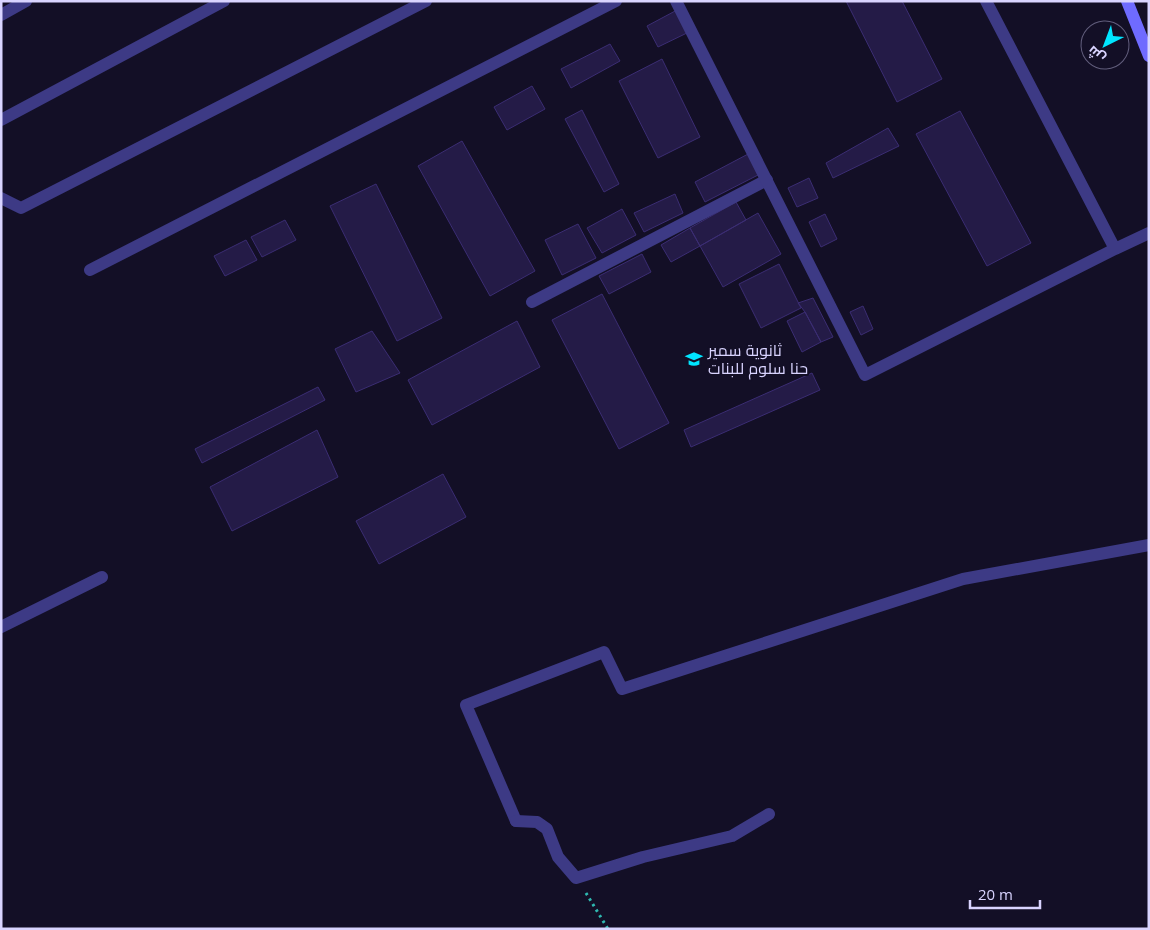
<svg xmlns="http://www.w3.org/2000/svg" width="1150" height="930" viewBox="0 0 1150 930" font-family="'Open Sans',Cairo,sans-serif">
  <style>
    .building { fill: #241b47; stroke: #3b2d73 }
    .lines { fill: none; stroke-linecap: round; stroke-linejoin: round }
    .path { stroke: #2fb8b0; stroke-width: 3; stroke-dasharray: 2.5 4; stroke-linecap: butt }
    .lane { stroke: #3d3a85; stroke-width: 12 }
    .street { stroke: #3d3a85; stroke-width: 12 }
    .secondary { stroke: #6f6bff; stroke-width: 12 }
    .labels { text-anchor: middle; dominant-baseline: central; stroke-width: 4; stroke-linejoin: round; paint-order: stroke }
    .poi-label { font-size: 16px; fill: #d9d4ff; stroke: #130f26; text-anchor: start }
  </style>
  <rect width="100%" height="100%" fill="#130f26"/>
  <!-- building -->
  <path class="building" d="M846 1H902L942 79 897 102Z
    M677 10 689 32 658 47 647 26Z
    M610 44 620 61 571 88 561 69Z
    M662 59 700 137 658 158 619 81Z
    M532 86 545 109 507 130 494 107Z
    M582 110 619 184 604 192 565 119Z
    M960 111 1031 243 987 266 916 134Z
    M888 128 899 146 833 178 826 163Z
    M462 141 535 271 490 296 418 166Z
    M750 153 760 174 705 202 695 182Z
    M809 178 818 198 797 207 788 188Z
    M376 184 442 318 397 341 330 206Z
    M675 194 683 213 644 232 634 213Z
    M736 202 746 220 700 246 690 228Z
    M622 209 636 235 602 253 587 228Z
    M758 213 781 254 723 287 700 246Z
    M825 214 837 239 821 247 809 222Z
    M285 220 296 240 262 257 251 237Z
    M578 224 596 258 562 275 545 240Z
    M690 228 700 246 671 262 661 245Z
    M246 240 257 260 225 276 214 256Z
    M642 254 651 272 609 294 599 276Z
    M779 264 801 308 761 328 739 284Z
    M602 294 669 423 619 449 552 320Z
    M813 298 833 337 821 342 805 312 798 303Z
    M863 306 873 329 861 335 850 312Z
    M805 312 821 342 802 352 787 321Z
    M517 321 540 367 432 425 408 380Z
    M372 331 400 373 356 392 335 349Z
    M812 373 820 390 691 447 684 430Z
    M318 387 325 400 202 463 195 449Z
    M317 430 338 477 232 531 210 487Z
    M443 474 466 517 379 564 356 521Z"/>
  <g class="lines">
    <!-- path -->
    <path class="path" d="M586 893 608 929"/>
    <!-- lane -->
    <path class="lane" d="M532 302 767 180
      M516 821 466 705 604 652 622 689 963 579 1149 545"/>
    <!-- street -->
    <path class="street" d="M676 1 865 375 1115 249 1149 233
      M986 1 1115 249
      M1 15 26 1
      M1 120 224 1
      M1 198 21 208 426 1
      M90 270 616 1
      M1 627 102 577
      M516 821 537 822 547 829 558 857 576 878 643 857 732 836 769 814"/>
    <!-- secondary -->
    <path class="secondary" d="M1127 1 1149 56"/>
  </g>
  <!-- icons -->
  <defs>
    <g id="school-bare" transform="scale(1.35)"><path d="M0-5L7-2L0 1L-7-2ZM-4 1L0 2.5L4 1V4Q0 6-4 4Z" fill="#00e5ff" stroke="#130f26" stroke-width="2.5" paint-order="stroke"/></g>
  </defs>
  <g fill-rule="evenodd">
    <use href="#school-bare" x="694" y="359"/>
  </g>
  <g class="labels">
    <!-- poi labels -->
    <g class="poi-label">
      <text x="708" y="350">ثانوية سمير<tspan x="708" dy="18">حنا سلوم للبنات</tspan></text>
    </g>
  </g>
  <!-- border -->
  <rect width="1150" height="930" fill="none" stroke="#d9d4ff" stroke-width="5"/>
  <!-- north arrow -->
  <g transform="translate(1105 45) rotate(222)"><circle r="24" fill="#130f26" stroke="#625e7d"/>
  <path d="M0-4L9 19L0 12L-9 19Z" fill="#00e5ff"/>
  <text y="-8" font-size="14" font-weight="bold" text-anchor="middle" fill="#d9d4ff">ش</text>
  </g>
  <!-- scale -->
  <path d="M970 900v8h70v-8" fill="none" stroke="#d9d4ff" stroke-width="2.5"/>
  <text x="978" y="900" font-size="15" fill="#d9d4ff" stroke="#130f26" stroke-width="4" paint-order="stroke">20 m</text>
</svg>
